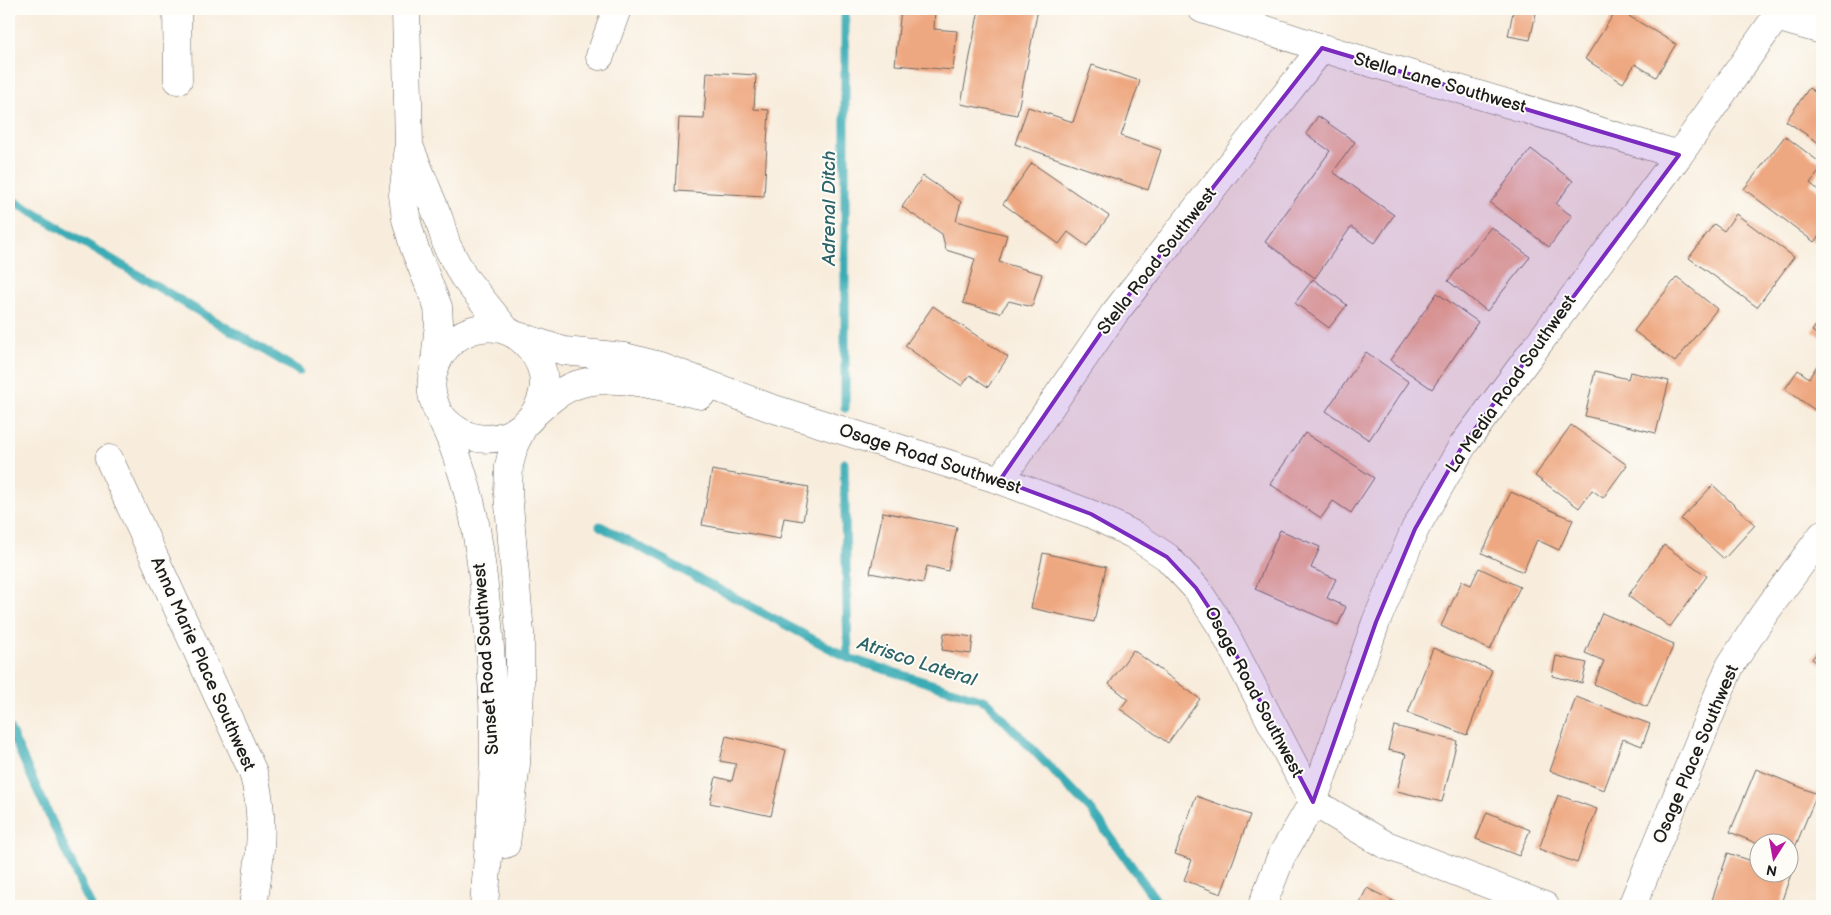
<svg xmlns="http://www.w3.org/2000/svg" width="1831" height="915" viewBox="0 0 1831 915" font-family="'Balsamiq Sans',sans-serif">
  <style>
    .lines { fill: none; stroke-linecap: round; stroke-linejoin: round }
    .stream { stroke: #3bacb5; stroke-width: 9 }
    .building { fill: #eea881 }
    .minor-casing { stroke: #696560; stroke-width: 29 }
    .minor { stroke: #fff; stroke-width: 28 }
    .marked { fill: #7b2cbf; fill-opacity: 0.2; stroke: #7b2cbf; stroke-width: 4; stroke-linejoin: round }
    .labels { text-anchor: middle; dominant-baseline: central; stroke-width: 4; stroke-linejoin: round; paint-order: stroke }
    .street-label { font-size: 18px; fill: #1c1c1c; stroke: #fdfcf7 }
    .water-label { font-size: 19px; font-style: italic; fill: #2c6468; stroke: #fdfcf7 }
  </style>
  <rect width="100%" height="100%" fill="#fdfcf7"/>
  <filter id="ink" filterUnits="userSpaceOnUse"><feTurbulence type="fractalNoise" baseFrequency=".02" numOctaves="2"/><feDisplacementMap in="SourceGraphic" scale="10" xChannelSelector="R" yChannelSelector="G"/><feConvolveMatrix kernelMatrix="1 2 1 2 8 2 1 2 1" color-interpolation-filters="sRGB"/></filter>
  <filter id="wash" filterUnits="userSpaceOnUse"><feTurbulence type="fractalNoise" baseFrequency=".0096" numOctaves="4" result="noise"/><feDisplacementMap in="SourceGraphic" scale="20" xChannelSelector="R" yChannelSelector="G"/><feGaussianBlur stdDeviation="1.12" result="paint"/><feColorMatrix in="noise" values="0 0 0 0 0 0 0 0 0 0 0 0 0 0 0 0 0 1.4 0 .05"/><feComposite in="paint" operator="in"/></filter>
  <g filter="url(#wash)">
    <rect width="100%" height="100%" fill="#f8eddd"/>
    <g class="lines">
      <!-- stream -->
      <path class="stream" d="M9 198 299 371
        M845 408V9
        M844 463 848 658
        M600 526 848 658 986 701 1091 810 1160 906
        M9 728 91 906"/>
    </g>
    <g id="blocks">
      <!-- building -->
      <path class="building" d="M901 9H935L934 29 957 31 953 70 895 65Z
        M979 9H1038L1017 115 961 104Z
        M1503 9H1537L1530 40 1508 36 1513 12Z
        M1617 9 1676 44 1656 77 1635 64 1623 83 1585 59Z
        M1092 65 1140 81 1121 136 1161 150 1148 190 1015 144 1028 107 1073 122Z
        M707 72 756 75 754 109 769 110 764 196 675 191 679 118 704 119Z
        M1809 88 1822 97V145L1786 121Z
        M1318 116 1355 142 1333 172 1394 215 1375 243 1351 227 1315 278 1265 242 1330 151 1306 134Z
        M1785 136 1822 164V168L1810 183 1822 193V232L1814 242 1744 189Z
        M1531 149 1573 181 1556 204 1572 216 1549 247 1490 203Z
        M1032 163 1109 216 1087 246 1068 232 1059 244 1003 204Z
        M923 176 961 202 956 221 1007 235 999 262 1042 274 1032 307 1009 301 1000 313 963 303 975 259 946 250 942 234 902 207Z
        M1736 214 1794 257 1757 307 1689 258 1714 224 1724 231Z
        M1491 227 1530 257 1487 311 1448 281Z
        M1677 277 1717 309 1675 362 1634 331Z
        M1313 279 1347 305 1329 328 1295 303Z
        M1437 293 1478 322 1432 389 1390 360Z
        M933 306 1008 357 988 387 970 375 962 386 905 346Z
        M1822 316V338L1812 331Z
        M1366 352 1409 382 1369 440 1326 411Z
        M1822 358V415L1785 389 1798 370 1809 378Z
        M1595 371 1628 379 1630 372 1669 381 1656 433 1585 416Z
        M1571 425 1627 465 1603 498 1592 490 1579 508 1535 476Z
        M1305 433 1374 478 1351 513 1333 501 1321 518 1270 484Z
        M712 470 809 487 803 521 784 518 780 539 702 525Z
        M1713 485 1755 525 1724 559 1681 519Z
        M1511 492 1573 520 1559 550 1537 540 1523 572 1482 553Z
        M883 512 957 527 948 571 927 566 923 583 870 573Z
        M1280 530 1320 547 1311 568 1336 579 1327 598 1346 607 1338 625 1255 589Z
        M1664 545 1707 576 1670 627 1628 596Z
        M1043 553 1106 567 1094 622 1031 608Z
        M1479 568 1520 587 1490 650 1441 626 1462 581 1471 585Z
        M1602 613 1674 644 1647 707 1594 684 1604 661 1585 653Z
        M944 633 973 637 971 654 942 650Z
        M1822 646V666L1812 659Z
        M1433 648 1492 670 1467 735 1408 713Z
        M1133 650 1200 699 1168 743 1120 709 1128 699 1109 684Z
        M1556 656 1587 663 1582 683 1552 676Z
        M1576 697 1650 724 1642 746 1623 739 1604 790 1550 771Z
        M1394 726 1457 741 1442 802 1397 791 1406 754 1388 750Z
        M726 736 786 750 771 816 710 803 716 777 732 781 736 764 720 761Z
        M1756 769 1817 794 1791 857 1788 856V842L1758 844 1730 832Z
        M1558 795 1597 809 1577 863 1539 849Z
        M1196 796 1250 815 1221 894 1184 880 1192 860 1175 854Z
        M1487 812 1530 830 1519 856 1476 839Z
        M1728 853 1758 863V872L1791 874 1780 906H1710Z
        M1367 888 1403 906H1358Z"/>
    </g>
  </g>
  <g filter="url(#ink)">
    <use href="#blocks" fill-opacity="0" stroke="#696560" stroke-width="1"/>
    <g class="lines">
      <!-- minor casing -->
      <g class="minor-casing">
        <path id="minor" d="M177 9 178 80
          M406 9 409 147 403 195 406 219 414 247 438 307 439 323 435 363
          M1202 9 1322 48 1679 155
          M1776 17 1822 30
          M600 56 617 9
          M410 148 439 219 447 246 463 276 507 331
          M515 335 564 351 625 357 660 366 768 407 1000 480 1091 514 1134 535 1167 557 1196 588 1221 626 1313 802 1384 844 1545 906
          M534 414C547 402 561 389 579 384 617 372 663 388 701 395
          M442 417C493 475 577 405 530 348 497 308 439 331 432 379 428 401 445 423 452 443 462 470 471 500 476 529 487 596 494 677 494 745 494 799 488 853 484 906
          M109 459 253 772C266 818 260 860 253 906
          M1000 480 1114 314 1322 48
          M506 844 516 764 520 690V633L508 493 509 466 514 445 523 427
          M1262 906 1281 857 1313 802 1376 622 1415 529 1463 445 1679 155 1776 17 1774 9
          M1632 906 1730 666 1764 614 1822 535"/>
      </g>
      <!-- minor -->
      <use href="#minor" class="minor"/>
    </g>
  </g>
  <!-- marked area -->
  <path class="marked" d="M1322 48 1679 155 1463 445 1415 529 1376 622 1313 802 1221 626 1196 588 1167 557 1091 514 1000 480 1114 314Z"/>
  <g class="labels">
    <!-- street labels -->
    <g class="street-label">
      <text transform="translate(1440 83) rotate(16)">Stella Lane Southwest</text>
      <text transform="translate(1157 261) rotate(-52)">Stella Road Southwest</text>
      <text transform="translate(1511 384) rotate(-55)">La Media Road Southwest</text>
      <text transform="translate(930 459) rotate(18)">Osage Road Southwest</text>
      <text transform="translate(486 659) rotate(-94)">Sunset Road Southwest</text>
      <text transform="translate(203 664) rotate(66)">Anna Marie Place Southwest</text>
      <text transform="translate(1254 692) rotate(62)">Osage Road Southwest</text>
      <text transform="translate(1696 754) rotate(-67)">Osage Place Southwest</text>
    </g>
    <!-- water labels -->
    <g class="water-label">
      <text transform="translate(829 208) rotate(-90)">Adrenal Ditch</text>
      <text transform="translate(917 662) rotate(18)">Atrisco Lateral</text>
    </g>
  </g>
  <!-- margin -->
  <rect width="1831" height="915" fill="none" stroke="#fdfcf7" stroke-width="30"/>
  <!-- north arrow -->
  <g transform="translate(1774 858) rotate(191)"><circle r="24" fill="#fdfcf7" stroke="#a3a29f"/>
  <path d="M0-4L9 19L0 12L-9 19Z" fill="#b5179e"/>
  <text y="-8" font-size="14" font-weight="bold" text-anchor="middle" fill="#1c1c1c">N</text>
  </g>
</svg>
